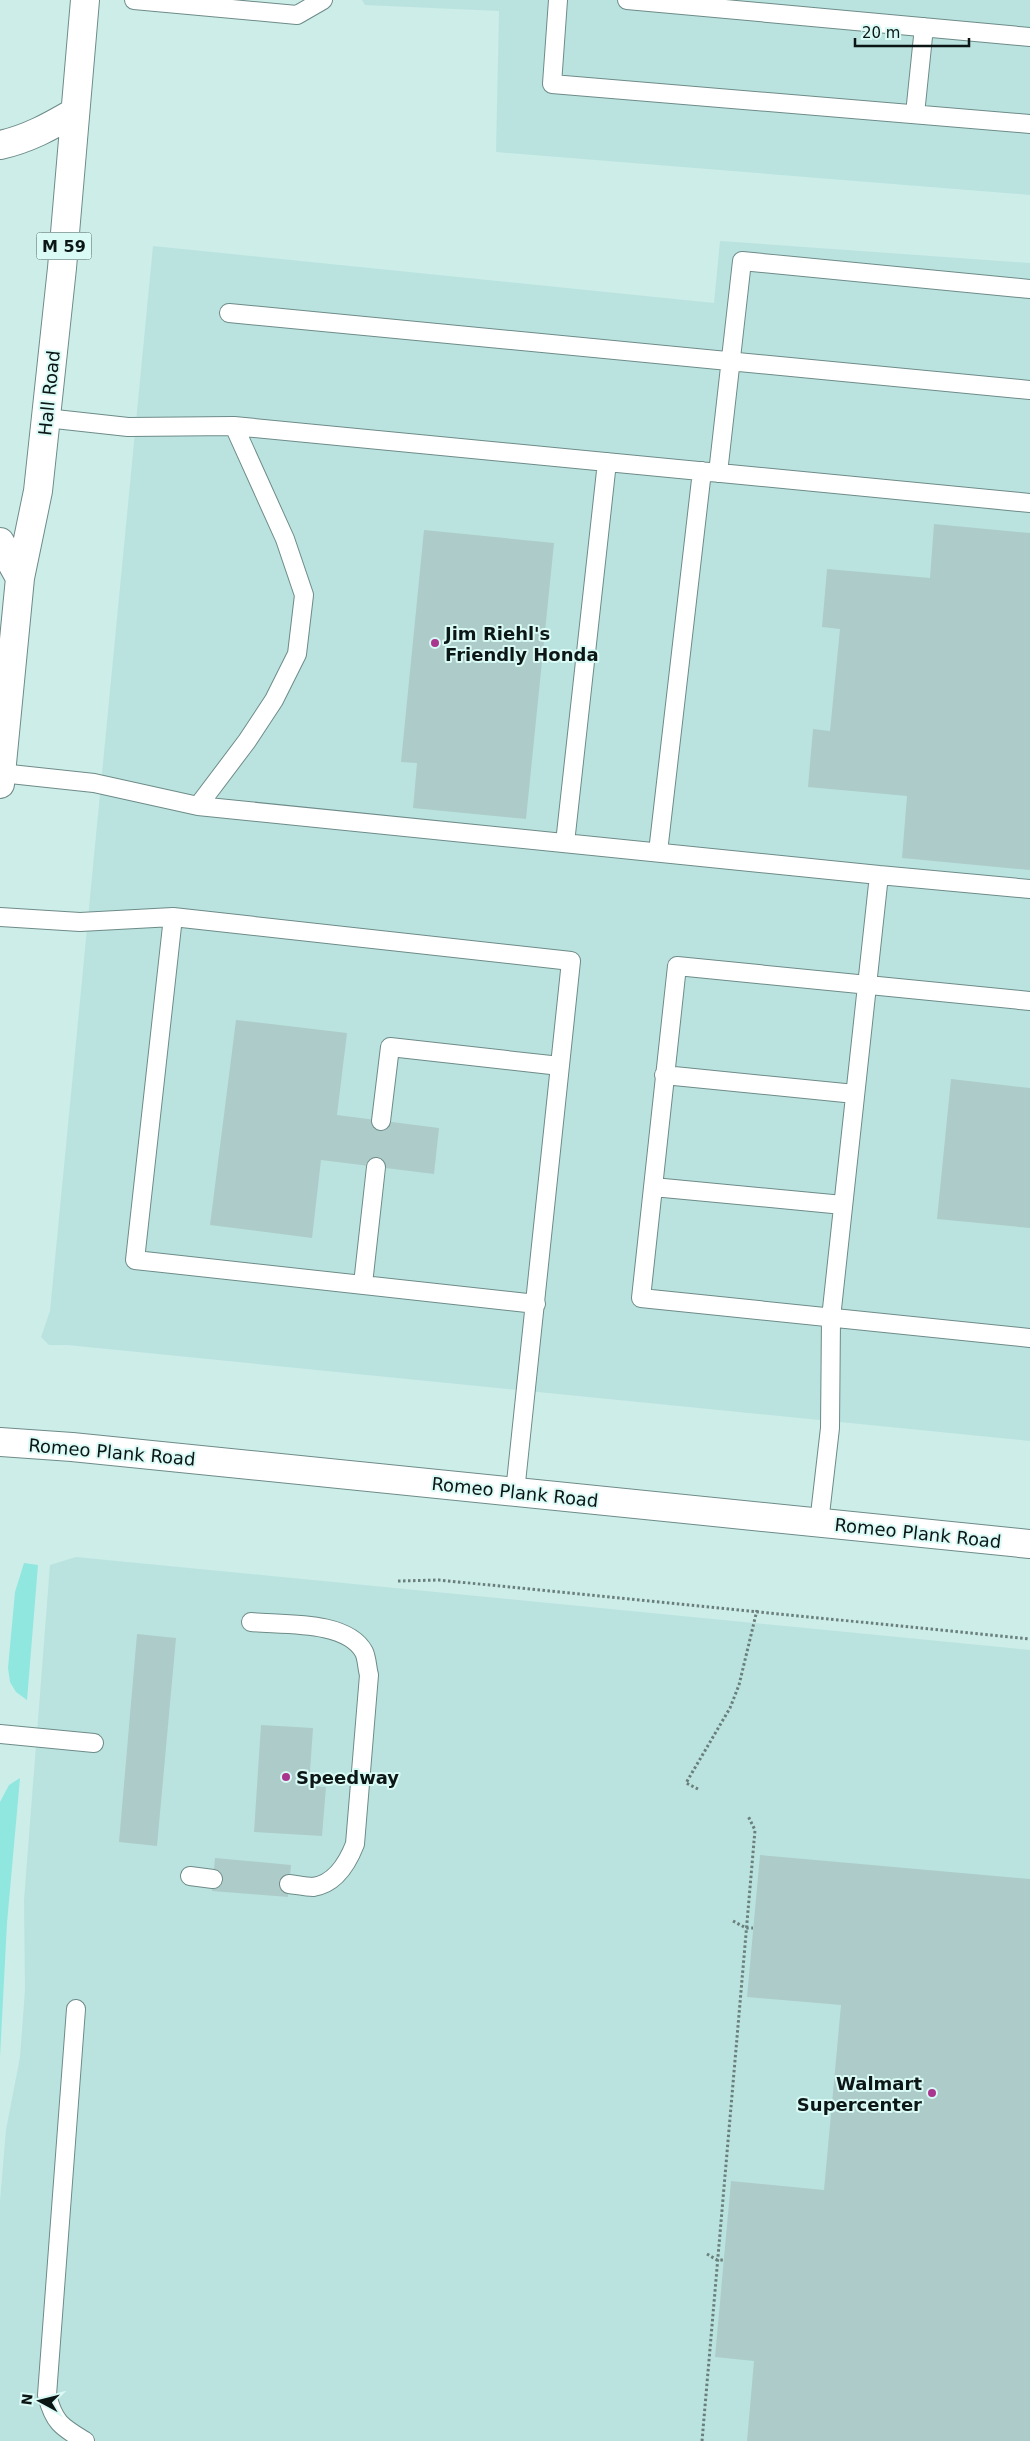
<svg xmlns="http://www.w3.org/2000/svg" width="1030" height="2441" viewBox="0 0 1030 2441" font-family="'DejaVu Sans',sans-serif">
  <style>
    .built { fill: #bae3df }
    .green { fill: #90e7df }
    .building { fill: #adccc9 }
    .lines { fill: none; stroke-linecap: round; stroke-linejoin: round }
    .service-casing { stroke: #6d8b88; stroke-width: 20 }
    .secondary-casing { stroke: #6d8b88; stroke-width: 30 }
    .trunk-casing { stroke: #6d8b88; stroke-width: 30 }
    .path { stroke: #6a7f7c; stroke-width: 3; stroke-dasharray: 2.5 2.5; stroke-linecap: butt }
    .service { stroke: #fff; stroke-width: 18 }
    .secondary { stroke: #fff; stroke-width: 28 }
    .trunk { stroke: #fff; stroke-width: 28 }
    .poi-dot { fill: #aa358f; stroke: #dafaf6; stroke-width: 2 }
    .labels { text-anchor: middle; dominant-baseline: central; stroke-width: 4; stroke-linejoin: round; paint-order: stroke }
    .shield { fill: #dafaf6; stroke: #495a58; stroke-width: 1 }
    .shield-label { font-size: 16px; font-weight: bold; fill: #0b1615 }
    .street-label { font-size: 18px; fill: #0b1615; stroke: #dafaf6 }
    .poi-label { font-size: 18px; font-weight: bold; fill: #0b1615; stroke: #dafaf6; text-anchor: start }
  </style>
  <rect width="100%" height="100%" fill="#cdede9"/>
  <!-- built -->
  <path class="built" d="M362 0H1030V195L496 152 499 11 365 5Z
    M720 241 1030 263V1441L67 1345H49L41 1337 50 1311 153 246 714 303Z
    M76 1557 1030 1650V2441H0V2201L6 2130 20 2057 25 1990 24 1900 50 1565Z"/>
  <!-- green -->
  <path class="green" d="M24 1563 38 1565 27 1700 16 1692 10 1682 8 1668 15 1592Z
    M20 1778 7 1923 0 2057V1802L9 1785Z"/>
  <!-- building -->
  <path class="building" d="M934 524 1030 533V870L902 858 907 796 808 787 813 729 830 731 840 629 822 627 827 569 930 578Z
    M424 530 554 543 526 819 413 808 417 763 401 762Z
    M236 1020 347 1033 337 1115 439 1128 434 1174 321 1160 312 1238 210 1225Z
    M951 1079 1030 1088V1228L937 1219Z
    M137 1634 176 1638 157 1846 119 1842Z
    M261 1725 313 1728 309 1786 326 1787 322 1836 254 1832Z
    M760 1855 1030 1879V2441H747L754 2361 715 2357 731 2181 824 2190 841 2005 747 1997Z
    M215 1858 291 1865 288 1897 212 1891Z"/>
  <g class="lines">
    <!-- service casing -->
    <g class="service-casing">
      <path id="service" d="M134 0 297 15 323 0
        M558 0 552 84 1030 124
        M627 0 1030 37
        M915 114 924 27
        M229 313 1030 390
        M46 418 128 427 234 426 1030 503
        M718 473 742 261 1030 289
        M1 773 94 783 198 806 879 875 831 1318 830 1428 819 1523
        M198 806 247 741 274 700 297 654 304 595 285 539 234 426
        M565 843 607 462
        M658 852 702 471
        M879 875 1030 889
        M0 917 80 922 173 917 571 961 515 1492
        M173 917 135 1260 536 1304
        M1030 1001 677 966 641 1298 1030 1338
        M664 1075 855 1094
        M381 1121 390 1047 560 1066
        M653 1187 843 1205
        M363 1284 376 1167
        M251 1622C282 1625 347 1620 364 1652 367 1658 367 1668 369 1675L355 1844C348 1862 335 1884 313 1887 306 1887 297 1885 289 1884
        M0 1734 94 1743
        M190 1876 213 1879
        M76 2009 47 2395C54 2423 62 2427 85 2441"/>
    </g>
    <!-- secondary casing -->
    <g class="secondary-casing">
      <path id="secondary" d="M0 1442 72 1447 1030 1544"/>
    </g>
    <!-- trunk casing -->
    <g class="trunk-casing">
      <path id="trunk" d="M0 145C28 139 51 126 75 112
        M0 542 20 578
        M0 784 20 578 38 491 62 268 85 0"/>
    </g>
    <!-- path -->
    <path class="path" d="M398 1581 439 1580 1030 1639
      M698 1789 686 1783 730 1708 739 1685 757 1610
      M733 1921 746 1928H753
      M707 2254 717 2260H724
      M702 2441 755 1830 748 1816"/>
    <!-- service -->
    <use href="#service" class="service"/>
    <!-- secondary -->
    <use href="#secondary" class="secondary"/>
    <!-- trunk -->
    <use href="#trunk" class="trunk"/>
  </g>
  <!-- markers -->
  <g class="poi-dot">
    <circle cx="435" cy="643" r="5"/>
    <circle cx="286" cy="1777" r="5"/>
    <circle cx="932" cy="2093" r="5"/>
  </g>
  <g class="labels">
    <!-- shield labels -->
    <rect class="shield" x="36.5" y="232.5" width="55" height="27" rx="4"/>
    <g class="shield-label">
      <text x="64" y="246">M 59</text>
    </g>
    <!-- street labels -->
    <g class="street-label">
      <text transform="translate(49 393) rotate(-84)">Hall Road</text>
      <text transform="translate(112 1452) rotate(5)">Romeo Plank Road</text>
      <text transform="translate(515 1492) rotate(6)">Romeo Plank Road</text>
      <text transform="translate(918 1533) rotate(6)">Romeo Plank Road</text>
    </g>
    <!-- poi labels -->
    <g class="poi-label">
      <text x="445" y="633">Jim Riehl's<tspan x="445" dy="21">Friendly Honda</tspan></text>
      <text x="296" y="1777">Speedway</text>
      <text x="922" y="2083" text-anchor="end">Walmart<tspan x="922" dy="21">Supercenter</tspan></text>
    </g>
  </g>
  <!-- north arrow -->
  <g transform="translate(40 2401) rotate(277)" stroke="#dafaf6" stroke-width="4" paint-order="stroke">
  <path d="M0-4L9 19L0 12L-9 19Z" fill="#0b1615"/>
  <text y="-8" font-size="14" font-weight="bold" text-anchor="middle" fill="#0b1615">N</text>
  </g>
  <!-- scale -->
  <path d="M855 38v8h114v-8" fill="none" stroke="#0b1615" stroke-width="2.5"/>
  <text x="862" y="38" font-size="15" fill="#0b1615" stroke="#dafaf6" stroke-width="4" paint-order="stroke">20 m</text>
</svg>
